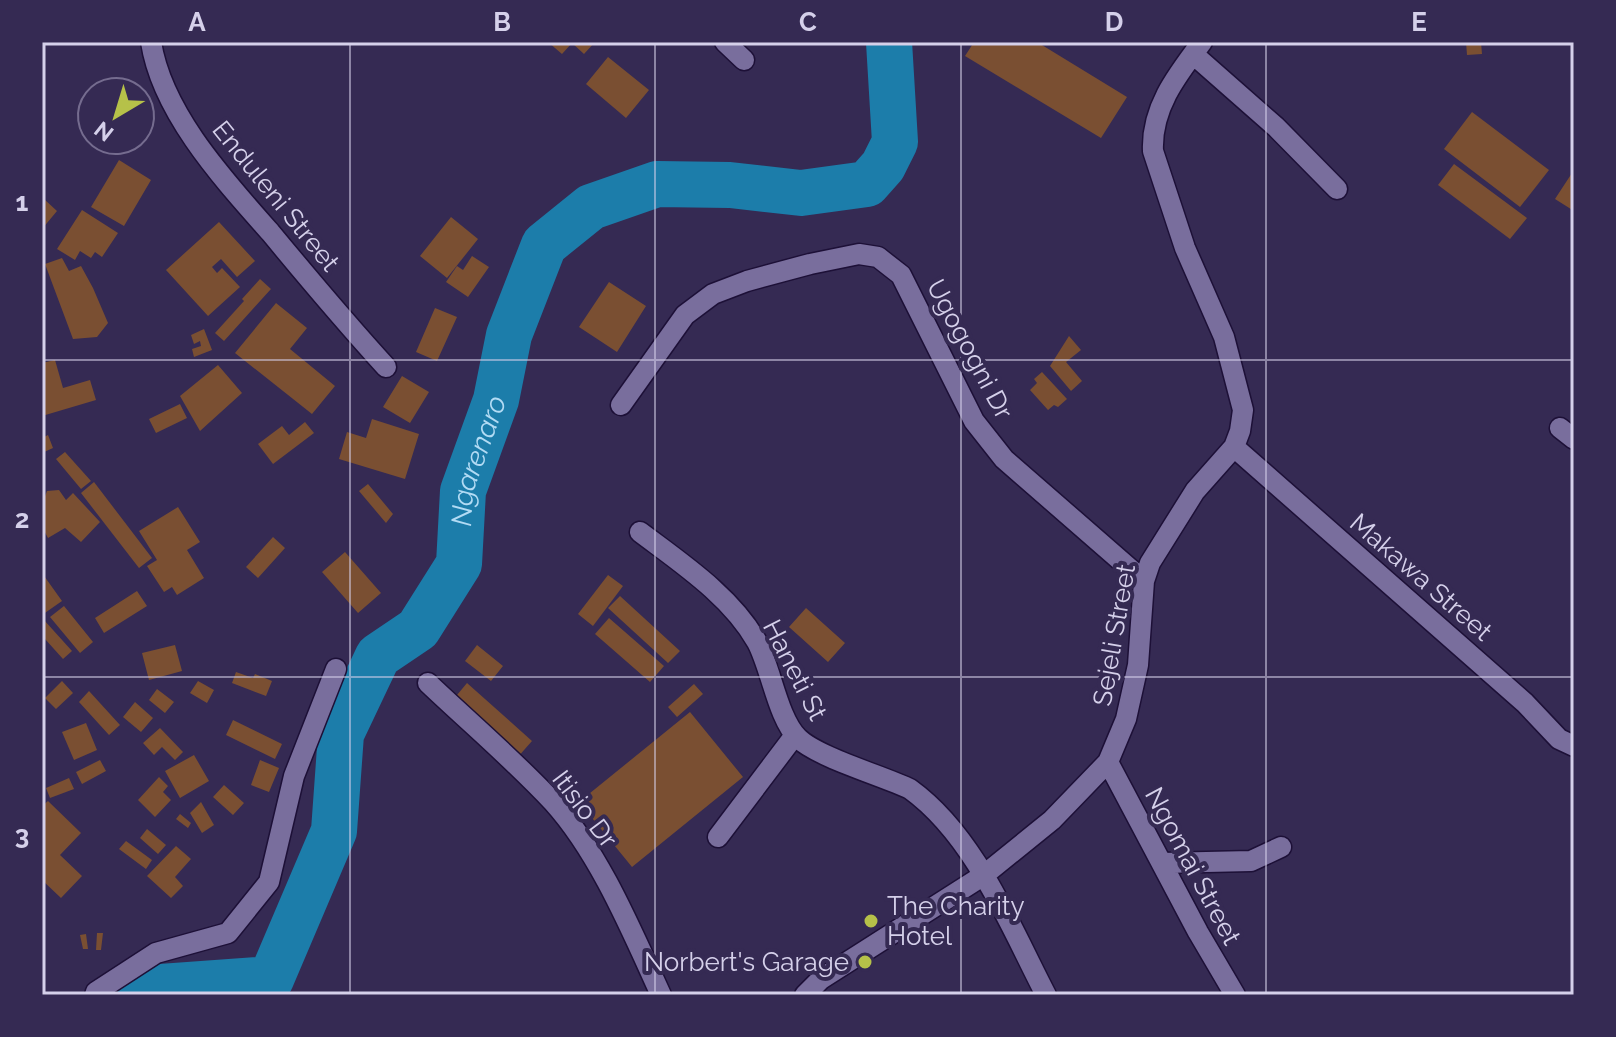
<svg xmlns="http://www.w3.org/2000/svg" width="1616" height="1037" viewBox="0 0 1616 1037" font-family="Raleway,sans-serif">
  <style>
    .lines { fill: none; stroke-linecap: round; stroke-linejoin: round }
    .river { stroke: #1c7daa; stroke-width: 46 }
    .building { fill: #7a4f32 }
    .street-casing { stroke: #1d1037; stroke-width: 23 }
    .street { stroke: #796e9d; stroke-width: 20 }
    .grid { fill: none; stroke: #d5d0ea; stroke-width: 2; stroke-opacity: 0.55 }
    .poi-dot { fill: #b6c149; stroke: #352a53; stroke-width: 3 }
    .labels { text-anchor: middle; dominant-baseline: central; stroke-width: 8; stroke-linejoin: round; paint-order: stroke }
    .street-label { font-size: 26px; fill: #d5d0ea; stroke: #352a53 }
    .poi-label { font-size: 26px; fill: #d5d0ea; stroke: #352a53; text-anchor: start }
    .water-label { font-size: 28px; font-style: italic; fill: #b2dbf4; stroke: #352a53 }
    .neatline { fill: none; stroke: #d5d0ea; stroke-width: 3 }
    .grid-label { font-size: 26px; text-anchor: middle; font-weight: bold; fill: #d5d0ea }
  </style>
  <rect width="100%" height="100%" fill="#352a53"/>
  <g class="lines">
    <!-- river -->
    <path class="river" id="s1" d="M131 995 133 989 271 979 334 831 341 734 378 656 418 629 459 564 463 491 496 400 509 335 544 245 591 207 657 184 730 185 801 193 867 184 883 166 895 142 889 42"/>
  </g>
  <!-- building -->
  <path class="building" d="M548 42H595L584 54 572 43 562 54Z
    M974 42H1037L1127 97 1101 138 965 56Z
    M1466 42H1481L1482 54 1467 55Z
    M608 57 649 90 626 118 586 84Z
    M1472 112 1549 170 1520 207 1444 149Z
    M119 160 151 180 124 226 91 207Z
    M1454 164 1527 218 1510 239 1438 185Z
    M1572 173 1574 174V211L1555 199Z
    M44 199 57 211 42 229V202Z
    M82 210 118 233 102 257 95 252 91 258 80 251 75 260 57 249Z
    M451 217 478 239 447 278 420 256Z
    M219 222 255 261 237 277 221 259 212 267 217 273 222 268 240 287 208 316 166 270Z
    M472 256 489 267 468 297 446 282 457 266 463 270Z
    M62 258 69 271 81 266 93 288 108 323 97 337 73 339 45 264Z
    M260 279 271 289 224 341 215 333 244 301 242 299Z
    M609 282 646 306 617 352 579 327Z
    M276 303 307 328 290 349 335 386 312 414 235 353Z
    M435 308 457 317 437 361 416 352Z
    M204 329 212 350 194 357 192 349 201 346 200 341 194 344 191 335Z
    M1069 336 1081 350 1066 362 1082 381 1071 391 1050 366Z
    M55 360 63 388 90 380 96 400 42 416V363Z
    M218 365 242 393 200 431 180 396Z
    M1042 372 1067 399 1058 407 1054 405 1048 410 1030 390 1037 383 1034 379Z
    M402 376 429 392 410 423 383 407Z
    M180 404 187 418 156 433 149 419Z
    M372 419 419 434 405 479 339 459 347 432 366 438Z
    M305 422 314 433 273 464 258 444 282 426 289 435Z
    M48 435 53 448 42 453V438Z
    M65 452 91 481 81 489 56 459Z
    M94 482 152 558 139 568 81 493Z
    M368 484 393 514 386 523 359 491Z
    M59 490 66 500 73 493 100 522 81 542 65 528 48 538 42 527V504L47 491Z
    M178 507 200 542 187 550 204 578 177 595 172 587 164 592 147 566 157 560 139 531Z
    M273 537 285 548 258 578 246 567Z
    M345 552 381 593 358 613 322 572Z
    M42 573 62 601 42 615Z
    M608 575 623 586 593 626 578 614Z
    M137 591 147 606 104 633 95 618Z
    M620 596 680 651 668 663 608 608Z
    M64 606 93 642 80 653 50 617Z
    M806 608 845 643 828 662 789 627Z
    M609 618 664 666 650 682 595 634Z
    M44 620 72 651 63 659 45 639 42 642Z
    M175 645 182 671 149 680 142 653Z
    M477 645 503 666 491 681 465 661Z
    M236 672 253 678 255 674 272 681 266 696 232 683Z
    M62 681 73 693 56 709 45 698Z
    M198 681 214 690 207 703 190 693Z
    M467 683 532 741 517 758 452 701Z
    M694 684 703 694 677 717 668 707Z
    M157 689 174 702 165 713 149 700Z
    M89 691 120 725 109 735 79 702Z
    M135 702 153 718 141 732 123 717Z
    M690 712 743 777 632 867 579 802Z
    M233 720 282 744 275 759 226 735Z
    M86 723 97 750 74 760 62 732Z
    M160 728 183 752 175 760 162 747 154 755 143 743Z
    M194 755 209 781 180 798 165 771Z
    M100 760 106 771 82 784 76 772Z
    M260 760 279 768 269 792 251 785Z
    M159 777 168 786 163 792 171 800 155 817 138 800Z
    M69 778 74 789 50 798 46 788Z
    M224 785 244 803 233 815 213 797Z
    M48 801 81 833 60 855 82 876 61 898 42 880V806Z
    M201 802 214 825 202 833 190 813Z
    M180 814 191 823 188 828 176 819Z
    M147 829 166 845 158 854 140 838Z
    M126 841 152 860 146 869 119 849Z
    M176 846 191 859 175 877 183 886 171 898 147 876Z
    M97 933H103L101 950H96Z
    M86 934 88 949H83L80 935Z"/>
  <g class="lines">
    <!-- street casing -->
    <g class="street-casing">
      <path id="street" d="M151 42C162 113 224 180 270 232 308 278 346 323 386 367
        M725 42 744 60
        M1193 54 1276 127 1337 189
        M621 405 685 315 713 294 747 281 810 264 859 254 878 257 901 275 974 421 1004 459 1144 581
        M1560 428 1574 439
        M1234 447 1525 703 1559 739 1574 746
        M640 532C681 563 731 596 757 642 771 668 778 719 798 738 817 757 883 776 910 789 975 836 1010 926 1046 995
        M428 683C469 722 514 760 553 802 600 854 632 932 661 995
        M1108 762 1198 932 1235 995
        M718 837 795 735
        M1162 863 1251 861 1281 847
        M95 995 96 992 156 953 228 933 269 882 294 776 336 669
        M805 995 821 979 984 875 1052 820 1108 762 1126 719 1138 665 1144 581 1150 563 1195 491 1234 447 1240 431 1243 410 1224 337 1185 248 1153 151C1151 108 1177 75 1202 42"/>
    </g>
    <!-- street -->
    <use href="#street" class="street"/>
  </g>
  <!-- grid -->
  <path class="grid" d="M350 42V995M655 42V995M961 42V995M1266 42V995M42 360H1574M42 677H1574"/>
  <!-- markers -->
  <g class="poi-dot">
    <circle cx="871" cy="921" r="8"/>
    <circle cx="865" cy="962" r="8"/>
  </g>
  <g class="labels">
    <!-- street labels -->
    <g class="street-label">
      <text transform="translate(276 196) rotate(51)">Enduleni Street</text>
      <text transform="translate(970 349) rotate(62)">Ugogogni Dr</text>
      <text transform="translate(1421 577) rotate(41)">Makawa Street</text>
      <text transform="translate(1114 635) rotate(-80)">Sejeli Street</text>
      <text transform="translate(795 670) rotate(63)">Haneti St</text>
      <text transform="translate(585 809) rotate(53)">Itisio Dr</text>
      <text transform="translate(1193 866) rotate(62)">Ngomai Street</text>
    </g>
    <!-- poi labels -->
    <g class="poi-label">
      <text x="887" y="906">The Charity<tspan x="887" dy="30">Hotel</tspan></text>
      <text x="849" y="962" text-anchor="end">Norbert's Garage</text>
    </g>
    <!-- water labels -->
    <g class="water-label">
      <text stroke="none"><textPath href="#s1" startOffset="720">Ngarenaro</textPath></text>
    </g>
  </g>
  <!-- border -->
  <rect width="1616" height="1037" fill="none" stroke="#352a53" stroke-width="88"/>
  <!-- north arrow -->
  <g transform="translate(116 116) rotate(218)"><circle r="38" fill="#352a53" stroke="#756c8f" stroke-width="2"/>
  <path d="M0-6L14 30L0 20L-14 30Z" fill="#b6c149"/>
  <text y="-12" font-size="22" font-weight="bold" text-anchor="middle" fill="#d5d0ea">N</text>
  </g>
  <rect x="44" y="44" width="1528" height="949" class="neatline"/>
  <g class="grid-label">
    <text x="197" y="31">A</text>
    <text x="502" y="31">B</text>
    <text x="808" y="31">C</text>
    <text x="1114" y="31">D</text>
    <text x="1419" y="31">E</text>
    <text x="22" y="211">1</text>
    <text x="22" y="528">2</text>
    <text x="22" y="844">3</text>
  </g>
</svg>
